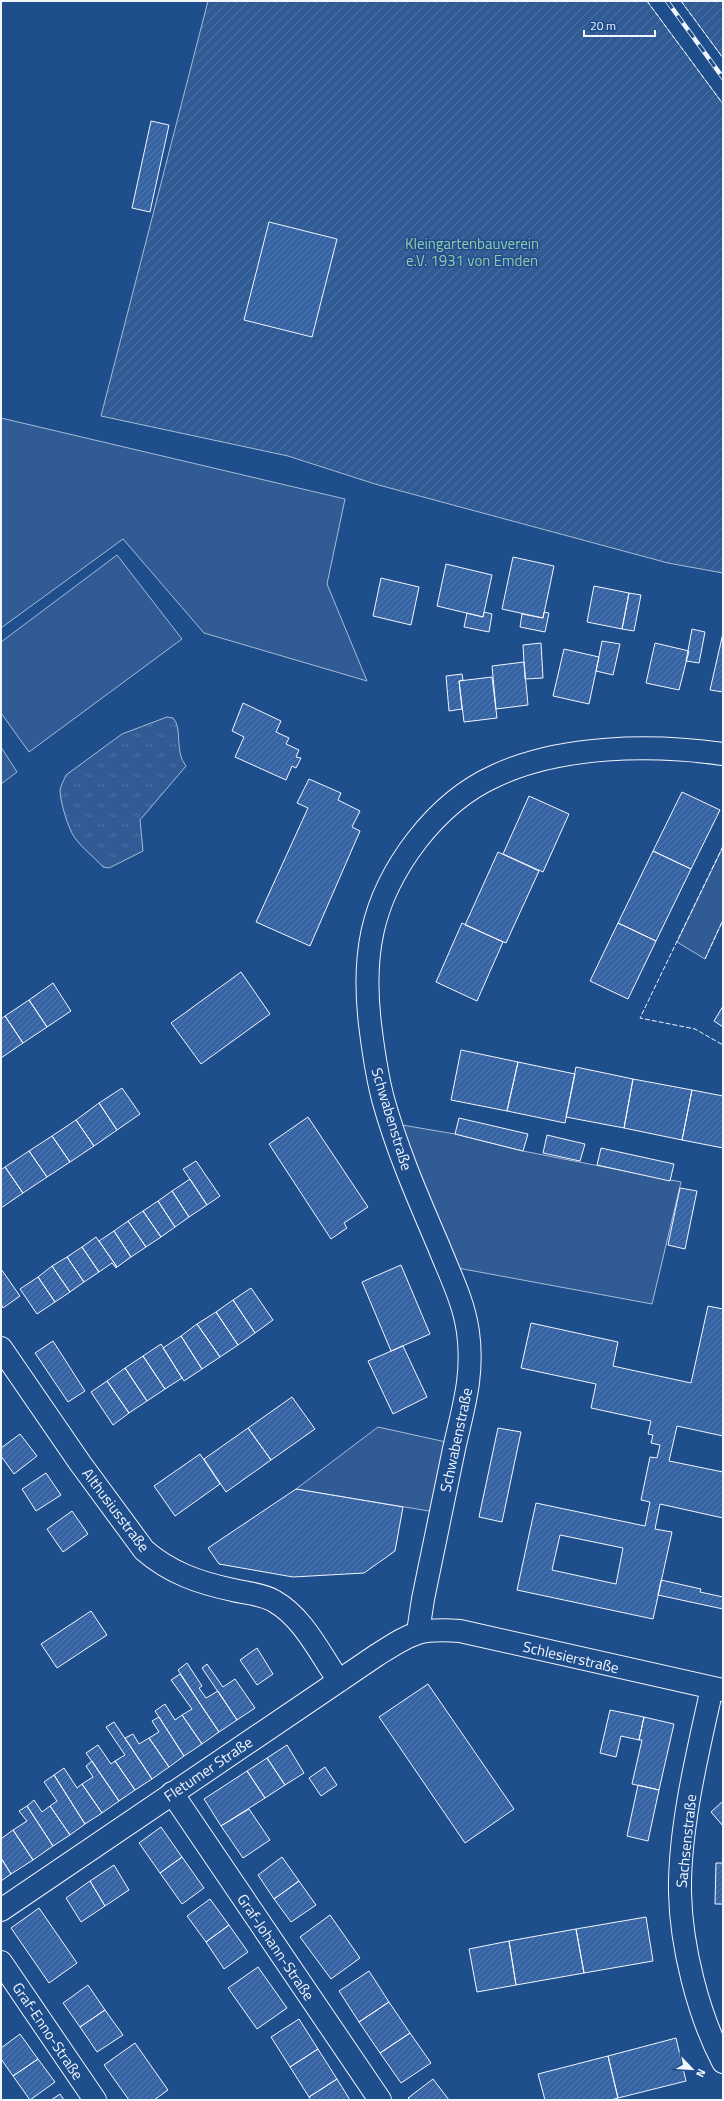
<svg xmlns="http://www.w3.org/2000/svg" width="724" height="2101" viewBox="0 0 724 2101" font-family="'Titillium Web',sans-serif">
  <style>
    .built { fill: #305b95; stroke: #a8bbd7 }
    .park { fill: url(#park-tufts); stroke: #a8bbd7 }
    .garden { fill: url(#garden-furrows); stroke: #a8bbd7 }
    .building { fill: url(#building-hatch); stroke: #f2f6ff; fill-rule: evenodd }
    .lines { fill: none; stroke-linecap: round; stroke-linejoin: round }
    .minor-casing { stroke: #f2f6ff; stroke-width: 24 }
    .minor { stroke: #1f4e8c; stroke-width: 22 }
    .rail-casing { stroke: #f2f6ff; stroke-width: 4.5 }
    .rail { stroke: #1f4e8c; stroke-width: 3; stroke-dasharray: 9; stroke-linecap: butt }
    .fence { stroke: #f2f6ff; stroke-width: 1; stroke-dasharray: 5 2; stroke-linecap: butt }
    .labels { text-anchor: middle; dominant-baseline: central; stroke-width: 3; stroke-linejoin: round; paint-order: stroke }
    .park-label { font-size: 15px; fill: #97c8a6; stroke: #1f4e8c }
    .street-label { font-size: 15px; fill: #f2f6ff; stroke: #1f4e8c }
  </style>
  <defs>
    <pattern id="park-tufts" width="24" height="20" patternUnits="userSpaceOnUse"><rect width="24" height="20" fill="#305b95"/><path d="M3 7l-1-3M5 7V3M7 7l1-3M15 17l-1-3M17 17v-4M19 17l1-3" fill="none" stroke="#4e73a5"/></pattern>
    <pattern id="garden-furrows" width="10" height="10" patternUnits="userSpaceOnUse"><rect width="10" height="10" fill="#305b95"/><path d="M-1 1l2-2M0 10L10 0M9 11l2-2" fill="none" stroke="#4e73a5"/></pattern>
    <pattern id="building-hatch" width="6" height="6" patternUnits="userSpaceOnUse"><rect width="6" height="6" fill="#3563a3"/><path d="M-1 1l2-2M0 6l6-6M5 7l2-2" fill="none" stroke="#537ab1"/></pattern>
  </defs>
  <rect width="100%" height="100%" fill="#1f4e8c"/>
  <!-- built -->
  <path class="built" d="M1 418 345 499 327 584 367 681 204 633 123 539 1 628Z
    M117 555 182 639 29 752 1 713V642Z
    M1 747 17 772 1 784Z
    M723 847V920L705 959 677 942Z
    M390 1123 455 1134 523 1151 681 1182 652 1304 447 1266Z
    M378 1427 455 1444 441 1513 296 1489Z"/>
  <!-- park -->
  <path class="park" d="M167 717 173 718C183 728 174 752 186 766L140 820 143 851 109 868 103 867C94 857 82 848 75 838 68 829 60 801 60 790 61 785 64 780 66 775L122 734Z"/>
  <!-- garden -->
  <path class="garden" d="M208 1H647L723 104V573L668 563 375 484 288 456 101 416Z
    M681 1H723V58Z"/>
  <!-- building -->
  <path class="building" d="M151 121 169 125 150 212 132 208Z
    M269 222 337 239 312 337 244 320Z
    M513 557 554 566 543 618 502 609Z
    M446 564 492 575 483 617 437 606Z
    M381 578 419 587 411 625 373 616Z
    M594 586 629 593 622 629 587 622Z
    M629 593 641 595 634 631 622 629Z
    M484 612 492 614 489 632 464 627 467 613 483 617Z
    M544 612 549 613 545 632 520 627 522 614 543 618Z
    M692 629 705 632 699 663 686 661Z
    M723 633V692L710 690Z
    M602 641 620 644 613 675 596 671Z
    M541 643 543 678 525 679 523 645Z
    M655 643 689 651 679 690 646 683Z
    M564 649 599 657 589 704 553 696Z
    M524 662 528 705 496 709 492 666Z
    M462 674 463 680 459 681 462 709 449 711 446 676Z
    M492 677 497 718 464 722 459 681Z
    M243 703 281 721 276 732 289 738 286 744 299 750 296 757 301 758 296 768 292 766 286 780 235 757 244 737 232 731Z
    M309 779 341 793 338 800 360 811 352 827 360 831 310 946 256 922 308 808 297 803Z
    M682 792 720 810 691 869 653 851Z
    M529 796 569 814 543 872 503 854Z
    M653 851 691 869 656 941 618 923Z
    M498 852 539 871 506 943 465 925Z
    M462 923 503 942 477 1001 436 982Z
    M618 923 656 941 628 999 590 981Z
    M241 972 270 1014 201 1064 171 1023Z
    M53 983 71 1011 47 1027 29 1000Z
    M29 1000 47 1027 23 1043 5 1016Z
    M723 1006V1027L714 1021Z
    M5 1016 23 1043 1 1058V1019Z
    M461 1050 518 1062 507 1111 451 1100Z
    M518 1062 575 1074 565 1123 507 1111Z
    M576 1067 633 1079 624 1128 566 1117Z
    M633 1079 692 1090 682 1140 624 1128Z
    M122 1088 140 1114 117 1130 99 1103Z
    M692 1090 723 1096V1148L682 1140Z
    M99 1103 117 1130 94 1146 76 1120Z
    M308 1117 368 1207 344 1223 347 1228 331 1239 269 1144Z
    M459 1118 528 1134 523 1151 455 1134Z
    M76 1120 94 1146 70 1162 52 1136Z
    M547 1135 585 1144 580 1161 543 1153Z
    M52 1136 70 1162 47 1177 29 1151Z
    M601 1148 674 1164 670 1181 597 1165Z
    M29 1151 47 1177 23 1193 5 1167Z
    M196 1161 220 1196 207 1205 183 1169Z
    M5 1167 23 1193 1 1208V1170Z
    M190 1179 207 1205 189 1217 172 1191Z
    M680 1188 697 1191 685 1249 668 1245Z
    M172 1191 189 1217 175 1227 158 1201Z
    M158 1201 175 1227 161 1237 143 1211Z
    M143 1211 161 1237 146 1247 128 1221Z
    M128 1221 146 1247 131 1257 114 1231Z
    M114 1231 131 1257 117 1267 99 1241Z
    M96 1237 117 1267 116 1268 112 1263 99 1272 82 1247Z
    M82 1247 99 1272 84 1282 67 1257Z
    M67 1257 84 1282 70 1292 52 1266Z
    M401 1265 430 1334 391 1351 362 1282Z
    M52 1266 70 1292 55 1302 38 1277Z
    M1 1269 20 1296 3 1308 1 1304Z
    M38 1277 55 1302 37 1314 20 1289Z
    M251 1288 273 1320 255 1333 233 1300Z
    M233 1300 255 1333 238 1345 216 1312Z
    M708 1306 723 1309V1436L677 1426 669 1461 723 1472V1518L660 1504 655 1529 672 1532 653 1619 517 1590 536 1503 645 1526 650 1502 641 1500 650 1457 657 1458 660 1445 651 1443 653 1435 648 1434 651 1421 591 1408 596 1384 521 1368 531 1323 618 1342 613 1366 691 1383ZM560 1535 623 1548 616 1584 552 1570Z
    M216 1312 238 1345 220 1357 197 1324Z
    M197 1324 220 1357 202 1369 181 1336Z
    M181 1336 202 1369 184 1381 163 1348Z
    M53 1341 85 1391 68 1402 35 1353Z
    M161 1344 182 1378 165 1389 143 1356Z
    M403 1346 427 1397 393 1414 368 1361Z
    M143 1356 165 1389 147 1401 125 1368Z
    M125 1368 147 1401 129 1413 107 1381Z
    M107 1381 129 1413 113 1425 91 1392Z
    M292 1397 315 1429 271 1460 248 1428Z
    M248 1428 271 1460 226 1492 204 1459Z
    M498 1428 521 1432 502 1522 479 1517Z
    M20 1434 37 1456 14 1474 1 1456V1448Z
    M200 1454 220 1484 175 1516 154 1486Z
    M46 1473 61 1495 36 1511 22 1489Z
    M296 1489 403 1507 395 1551 364 1573 293 1577 219 1564 208 1548Z
    M72 1511 88 1534 63 1552 47 1529Z
    M661 1580 701 1589 700 1592 723 1597V1609L658 1595Z
    M91 1611 107 1635 57 1668 41 1644Z
    M257 1648 273 1674 257 1685 240 1660Z
    M187 1663 202 1686 199 1688 206 1698 218 1691 237 1720 219 1732 178 1670Z
    M207 1664 223 1687 235 1679 255 1708 237 1720 202 1668Z
    M180 1674 219 1732 202 1744 182 1715 192 1709 171 1680Z
    M428 1684 514 1809 465 1843 379 1717Z
    M165 1704 175 1720 182 1715 202 1744 184 1756 155 1711Z
    M610 1710 644 1717 639 1740 621 1736 616 1757 600 1753Z
    M159 1717 184 1756 169 1767 149 1738 159 1732 152 1721Z
    M644 1717 674 1724 659 1790 632 1784 642 1740H639Z
    M114 1722 152 1779 135 1790 115 1761 125 1755 106 1727Z
    M133 1734 139 1744 149 1738 169 1767 152 1779 125 1738Z
    M98 1745 111 1764 115 1761 135 1790 119 1801 86 1753Z
    M287 1745 304 1773 285 1785 267 1758Z
    M267 1758 285 1785 265 1798 247 1771Z
    M92 1761 119 1801 102 1813 82 1784 93 1777 86 1766Z
    M325 1767 337 1785 321 1796 309 1778Z
    M64 1768 77 1788 82 1784 102 1813 85 1824 54 1775Z
    M247 1771 265 1798 221 1826 204 1799Z
    M54 1775 85 1824 70 1835 50 1806 57 1801 44 1782Z
    M638 1785 659 1790 648 1841 627 1836Z
    M34 1800 42 1812 50 1806 70 1835 53 1846 27 1806Z
    M723 1801V1826L711 1812Z
    M27 1806 53 1846 33 1860 13 1830 27 1821 19 1811Z
    M249 1809 270 1840 243 1858 221 1826Z
    M161 1827 182 1857 160 1873 139 1843Z
    M13 1830 33 1860 11 1874 1 1858V1836L2 1838Z
    M182 1857 204 1888 182 1904 160 1873Z
    M282 1857 299 1881 274 1899 258 1875Z
    M1 1858 11 1874 1 1881Z
    M716 1863H723V1904H715Z
    M114 1865 129 1890 105 1906 90 1881Z
    M90 1881 105 1906 81 1922 66 1898Z
    M299 1881 316 1905 291 1922 274 1899Z
    M210 1899 229 1925 206 1942 187 1916Z
    M39 1908 77 1963 49 1983 11 1928Z
    M330 1915 360 1958 331 1979 300 1937Z
    M646 1917 653 1961 584 1973 576 1929Z
    M229 1925 248 1952 224 1969 206 1942Z
    M576 1929 584 1973 516 1985 509 1941Z
    M509 1941 516 1985 477 1992 469 1949Z
    M258 1967 287 2008 257 2029 228 1988Z
    M369 1971 389 2002 359 2022 339 1991Z
    M88 1985 105 2010 80 2027 63 2003Z
    M389 2002 410 2033 380 2053 359 2022Z
    M105 2010 123 2035 97 2052 80 2027Z
    M299 2019 318 2049 290 2067 271 2037Z
    M410 2033 431 2063 401 2083 380 2053Z
    M20 2034 38 2059 13 2076 1 2059V2048Z
    M676 2038 686 2081 618 2098 608 2056Z
    M135 2043 168 2090 154 2100H129L104 2065Z
    M318 2049 337 2079 309 2097 290 2067Z
    M608 2056 618 2098 611 2100H545L538 2074Z
    M38 2059 55 2082 30 2100 13 2076Z
    M337 2079 350 2100H311L309 2097Z
    M433 2079 449 2100H410L408 2098Z
    M60 2094 64 2100H51Z"/>
  <g class="lines">
    <!-- minor casing -->
    <g class="minor-casing">
      <path id="minor" d="M1 1348 80 1463 144 1550C170 1573 200 1583 233 1590 245 1593 263 1594 274 1601 304 1618 320 1654 339 1681
        M418 1632 423 1599C433 1549 444 1499 454 1449 463 1408 474 1376 468 1332 464 1302 450 1275 439 1247 418 1198 397 1150 383 1099 377 1076 374 1055 371 1032 361 958 370 901 417 840 438 813 464 790 495 776 560 745 652 744 723 754
        M712 1688C698 1751 679 1828 680 1892 681 1946 698 2014 723 2062
        M172 1793 380 2100
        M1 1910 377 1655C412 1633 418 1628 460 1631L723 1690
        M1 1962 95 2100"/>
    </g>
    <!-- minor -->
    <use href="#minor" class="minor"/>
    <!-- rail casing -->
    <g class="rail-casing">
      <path id="rail" d="M667 1 723 78"/>
    </g>
    <!-- rail -->
    <use href="#rail" class="rail"/>
    <!-- fence -->
    <path class="fence" d="M647 1 723 104
      M681 1 723 58
      M723 846 640 1018 695 1029 723 1045
      M705 959 723 920"/>
  </g>
  <g class="labels">
    <!-- park labels -->
    <g class="park-label">
      <text x="472" y="243">Kleingartenbauverein<tspan x="472" dy="17">e.V. 1931 von Emden</tspan></text>
    </g>
    <!-- street labels -->
    <g class="street-label">
      <text transform="translate(392 1119) rotate(73)">Schwabenstraße</text>
      <text transform="translate(456 1440) rotate(-78)">Schwabenstraße</text>
      <text transform="translate(116 1510) rotate(53)">Althusiusstraße</text>
      <text transform="translate(571 1657) rotate(13)">Schlesierstraße</text>
      <text transform="translate(208 1769) rotate(-34)">Fletumer Straße</text>
      <text transform="translate(686 1841) rotate(-84)">Sachsenstraße</text>
      <text transform="translate(276 1947) rotate(56)">Graf-Johann-Straße</text>
      <text transform="translate(48 2031) rotate(56)">Graf-Enno-Straße</text>
    </g>
  </g>
  <!-- border -->
  <rect width="724" height="2101" fill="none" stroke="#f2f6ff" stroke-width="4"/>
  <!-- north arrow -->
  <g transform="translate(692 2069) rotate(115)" stroke="#1f4e8c" stroke-width="3" paint-order="stroke">
  <path d="M0-3L7 15L0 10L-7 15Z" fill="#f2f6ff"/>
  <text y="-6" font-size="11" font-weight="bold" text-anchor="middle" fill="#f2f6ff">N</text>
  </g>
  <!-- scale -->
  <path d="M584 30v6h71v-6" fill="none" stroke="#f2f6ff" stroke-width="2"/>
  <text x="590" y="30" font-size="12" fill="#f2f6ff" stroke="#1f4e8c" stroke-width="3" paint-order="stroke">20 m</text>
</svg>
